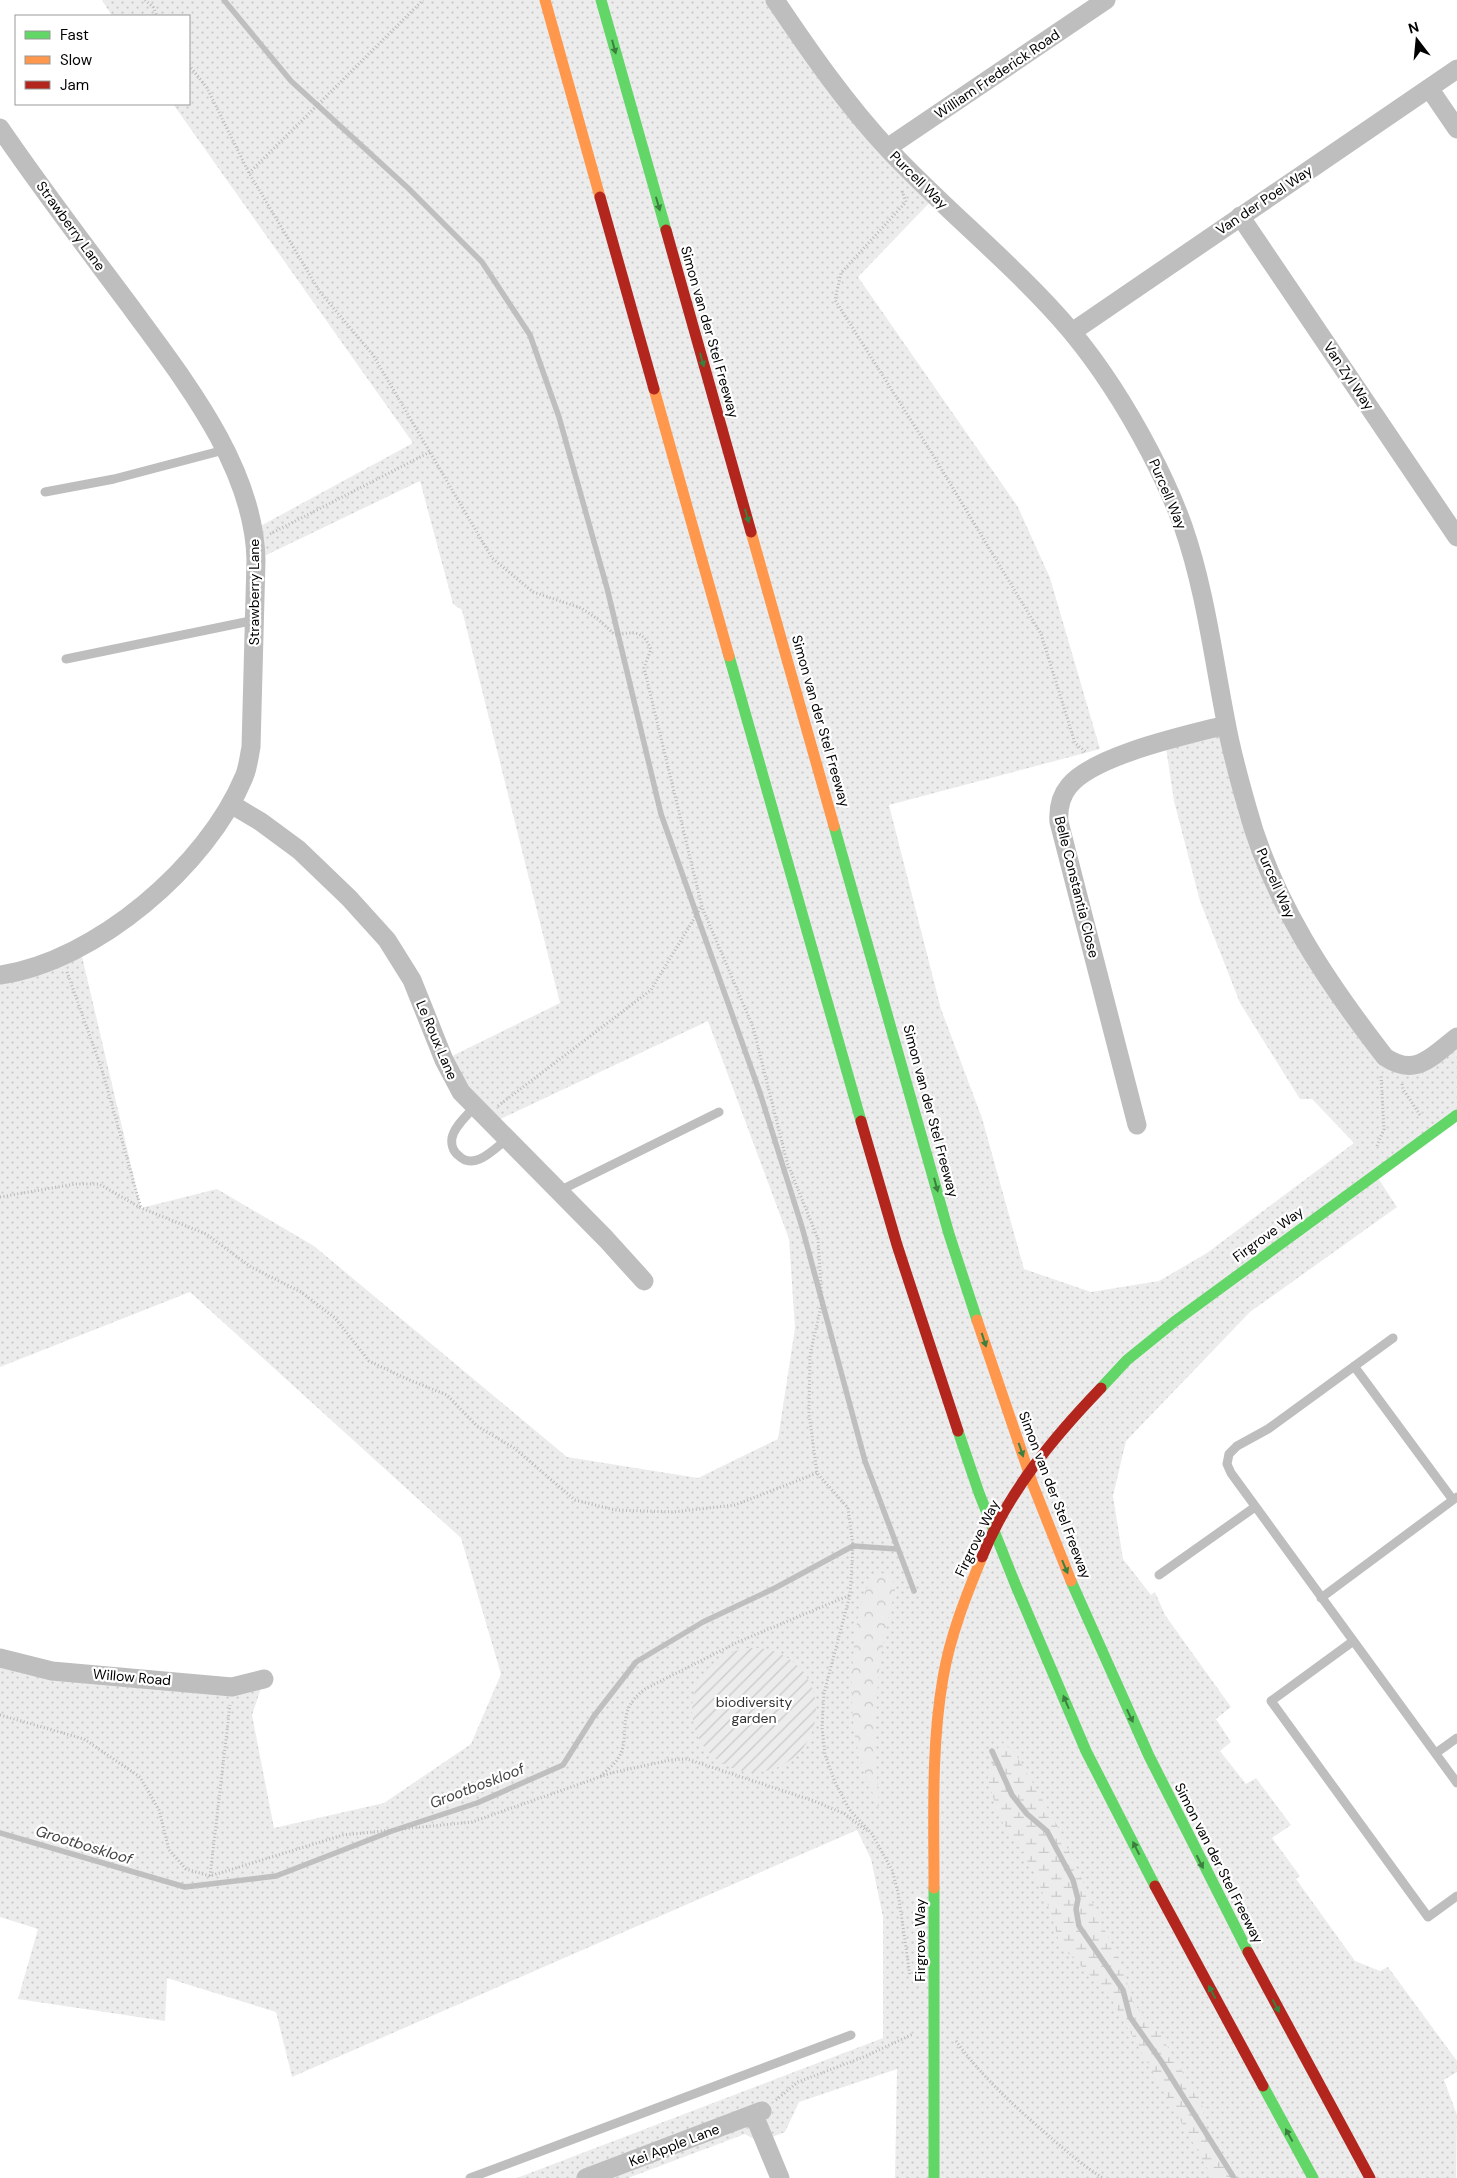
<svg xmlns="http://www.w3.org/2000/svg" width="1457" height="2178" viewBox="0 0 1457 2178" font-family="'DM Sans',sans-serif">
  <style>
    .grass { fill: url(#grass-dots) }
    .forest { fill: url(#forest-crowns) }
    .wetland { fill: url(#wetland-marsh) }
    .garden { fill: url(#garden-furrows) }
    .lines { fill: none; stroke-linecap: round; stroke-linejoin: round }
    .stream { stroke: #bfbfbf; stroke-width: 5.5 }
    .path { stroke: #b9b9b9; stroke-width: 3; stroke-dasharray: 1 2.5; stroke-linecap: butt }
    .lane { stroke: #bebebe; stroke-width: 9 }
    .street { stroke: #bebebe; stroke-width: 19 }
    .fast { stroke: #63d668; stroke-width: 11 }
    .slow { stroke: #ff974d; stroke-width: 11 }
    .jam { stroke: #b3261e; stroke-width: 11 }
    .oneway { fill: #3b803e }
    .labels { text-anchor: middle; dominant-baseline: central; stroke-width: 4.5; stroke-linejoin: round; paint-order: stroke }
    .street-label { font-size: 14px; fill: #000; stroke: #fff }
    .park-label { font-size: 14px; fill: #333; stroke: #fff }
    .water-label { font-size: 15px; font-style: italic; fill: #444; stroke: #fff }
  </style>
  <defs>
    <pattern id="grass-dots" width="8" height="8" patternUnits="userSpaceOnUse" patternTransform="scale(1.25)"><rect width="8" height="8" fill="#ececec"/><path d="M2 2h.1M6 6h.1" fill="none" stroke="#c9c9c9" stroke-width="1.8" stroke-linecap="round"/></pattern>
    <pattern id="forest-crowns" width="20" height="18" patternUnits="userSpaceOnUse" patternTransform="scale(1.25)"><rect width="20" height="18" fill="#ececec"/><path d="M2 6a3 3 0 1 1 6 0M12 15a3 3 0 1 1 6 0" fill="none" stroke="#c9c9c9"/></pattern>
    <pattern id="wetland-marsh" width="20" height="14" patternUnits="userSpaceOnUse" patternTransform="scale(1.25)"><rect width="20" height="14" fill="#ececec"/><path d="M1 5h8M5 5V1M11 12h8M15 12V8" fill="none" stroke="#c9c9c9"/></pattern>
    <pattern id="garden-furrows" width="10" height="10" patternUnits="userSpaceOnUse" patternTransform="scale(1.25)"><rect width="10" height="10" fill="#ececec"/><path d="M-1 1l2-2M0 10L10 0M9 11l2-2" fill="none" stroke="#c9c9c9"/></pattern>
  </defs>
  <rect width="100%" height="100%" fill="#fff"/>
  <!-- grass -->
  <path class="grass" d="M102 0H775L935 197 858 277 1018 507 1050 578 1100 749 889 805 941 1009 982 1118 1024 1269 1091 1292 1159 1281 1207 1253 1354 1143 1312 1099H1300L1240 1003 1200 901 1174 801 1165 741 1226 725 1276 889 1397 1065 1457 1037V1115L1376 1175 1397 1207 1250 1312 1126 1441 1113 1496 1123 1559 1151 1595 1155 1592 1165 1615 1231 1707 1216 1719 1231 1742 1220 1751 1246 1784 1256 1778 1291 1825 1272 1838 1300 1876 1296 1879 1355 1961 1380 1971 1388 1967 1457 2061V2072L1444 2080 1457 2115 1456 2178H895L897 2069 799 2102 785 2132 759 2142 745 2134 628 2178H517L883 2038V1917L871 1859 857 1830 292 2077 276 2012 167 1978 165 2021 18 1999 38 1929 0 1917V1658L52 1671 264 1679 252 1715 274 1828 384 1803 471 1744 501 1674 461 1538 190 1292 0 1367V975L80 948 141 1208 217 1189 314 1246 567 1457 698 1478 778 1439 795 1328 789 1239 708 1021 492 1123 444 1060 560 1003 462 610 453 604 420 481 256 560 253 530 413 443 173 104H189V16H112Z"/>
  <!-- forest -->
  <path class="forest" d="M879 1573 887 1574 896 1586C890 1611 884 1637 880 1662 874 1710 875 1760 879 1809 869 1785 860 1761 855 1736 849 1704 851 1607 871 1581 873 1578 876 1576 879 1573Z"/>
  <!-- wetland -->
  <path class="wetland" d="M1001 1742 1015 1753 1055 1821 1124 1972 1133 2003 1159 2032 1203 2108 1204 2132 1234 2178H1213L1108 1993 1060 1945 1050 1910 1033 1870 998 1815 988 1778Z"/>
  <!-- garden -->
  <path class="garden" d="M692 1710a62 62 0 1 1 124 0a62 62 0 1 1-124 0Z"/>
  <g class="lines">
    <!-- stream -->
    <path class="stream" d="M224 0 291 81 408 188 482 262 530 335 559 417 607 588 661 814 760 1093 802 1227 865 1461 914 1591
      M992 1751 1012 1795 1027 1814 1047 1831 1073 1880 1078 1899 1076 1909 1079 1926 1123 1990 1130 2017 1161 2061 1234 2178
      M0 1833 185 1887 276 1876 392 1831 477 1803 563 1765 594 1716 636 1662 703 1622 775 1588 853 1546 897 1549"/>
    <!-- path -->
    <path class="path" d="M145 0 153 7 157 16
      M189 65 207 88 249 173 320 292 373 355 492 558 533 592 581 608 599 620 615 635C635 632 641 629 651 649L644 668 702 907 753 1027 787 1162 818 1239 822 1302 810 1355 809 1414 817 1473 848 1508 853 1546 850 1595 824 1693 822 1727 825 1755 835 1782 849 1809 872 1834 892 1870 898 1892 910 1976
      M249 173 423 0
      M902 191 906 202 841 273 835 300 931 452 1041 634 1075 743 1086 752
      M270 534 430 452
      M67 972 102 1070 141 1208
      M1402 1084 1403 1089 1420 1115
      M498 1106 651 990 701 907
      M1377 1146 1384 1129 1381 1076
      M0 1197 75 1184H99L141 1208 206 1234 251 1267 301 1292 335 1318 369 1361 407 1379 447 1395 477 1426 514 1448 575 1500 615 1510 673 1512 735 1505 817 1473
      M0 1715 84 1739 140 1777 159 1810 169 1850 186 1869 210 1876 343 1835 472 1822 611 1773 670 1760 687 1759 814 1801 845 1814 867 1831
      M601 1776C606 1771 614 1765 618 1759 633 1733 613 1713 645 1689L738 1642 850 1595
      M210 1876 230 1705
      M956 2041C982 2077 1014 2106 1048 2135 1065 2150 1083 2166 1103 2178
      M776 2100 798 2082 866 2056 913 2034"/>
    <!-- lane -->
    <path class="lane" d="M45 492 114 479 224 450
      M66 659 255 620
      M475 1106C468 1115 454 1126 452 1138 451 1144 453 1151 458 1155 474 1172 494 1149 507 1139
      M559 1191 719 1112
      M1393 1338 1268 1429 1237 1446 1229 1454 1227 1464 1231 1473 1457 1783
      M1354 1366 1453 1500
      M1159 1575 1255 1507
      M1321 1598 1457 1497
      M1352 1642 1271 1701 1428 1917 1457 1896
      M1436 1753 1457 1738
      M470 2178 851 2035"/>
    <!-- street -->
    <path class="street" d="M775 0C810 52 846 104 889 150 947 212 1016 266 1071 331 1101 367 1128 410 1150 452 1162 475 1174 501 1183 526 1205 589 1213 656 1226 722 1231 750 1239 779 1247 807 1272 901 1326 981 1385 1057 1416 1078 1432 1056 1457 1037
      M1429 88 1457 129
      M0 128C41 188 86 247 130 306 183 379 254 466 256 560L251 747C249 757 248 768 244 777 207 866 96 961 0 975
      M887 148 1106 0
      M1240 216 1457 537
      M1072 332 1457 69
      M231 804 261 822 299 850 349 898 387 940 412 980 444 1060 461 1092 606 1239 644 1281
      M1137 1125 1059 822C1058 809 1060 797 1069 786 1094 755 1187 735 1226 725
      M0 1658 52 1671 232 1687 264 1679
      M754 2115 780 2178
      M586 2178 762 2111"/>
    <!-- fast -->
    <path class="fast" d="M601 0 666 230
      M729 656 861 1121
      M834 826 949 1234 977 1320
      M1101 1388 1127 1360 1174 1322 1457 1115
      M958 1431 979 1493 1016 1586 1086 1751 1155 1886
      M1071 1581 1149 1756 1248 1952
      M934 1888V2178
      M1263 2086 1313 2178"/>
    <!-- slow -->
    <path class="slow" d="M545 0 600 197
      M654 389 729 656
      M751 532 834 826
      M977 1320 1033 1485 1071 1581
      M934 1888C934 1818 931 1747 943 1678 950 1636 966 1596 982 1557"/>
    <!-- jam -->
    <path class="jam" d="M600 197 654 389
      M666 230 751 532
      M861 1121 897 1245 958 1431
      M982 1557C1008 1492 1053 1438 1101 1388
      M1155 1886 1263 2086
      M1248 1952 1370 2178"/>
  </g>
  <!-- one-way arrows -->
  <defs><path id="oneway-solid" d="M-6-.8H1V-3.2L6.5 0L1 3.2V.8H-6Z" transform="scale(1.25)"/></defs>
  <g class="oneway">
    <use href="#oneway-solid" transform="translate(614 47) rotate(75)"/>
    <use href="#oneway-solid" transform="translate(658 204) rotate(74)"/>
    <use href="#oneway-solid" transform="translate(702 360) rotate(74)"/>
    <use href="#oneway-solid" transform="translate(747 516) rotate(74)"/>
    <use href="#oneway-solid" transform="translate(936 1185) rotate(75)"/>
    <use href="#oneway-solid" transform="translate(984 1340) rotate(72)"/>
    <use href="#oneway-solid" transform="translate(1021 1450) rotate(71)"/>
    <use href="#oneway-solid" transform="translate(1065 1567) rotate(67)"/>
    <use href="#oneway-solid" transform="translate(1066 1702) rotate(-113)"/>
    <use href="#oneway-solid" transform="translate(1130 1716) rotate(65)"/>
    <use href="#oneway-solid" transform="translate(1136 1848) rotate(-117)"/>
    <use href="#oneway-solid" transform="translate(1200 1862) rotate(63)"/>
    <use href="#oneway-solid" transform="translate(1212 1992) rotate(-118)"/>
    <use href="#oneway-solid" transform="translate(1276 2006) rotate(62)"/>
    <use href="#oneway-solid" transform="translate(1289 2135) rotate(-119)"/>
  </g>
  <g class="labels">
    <!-- street labels -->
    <g class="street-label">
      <text transform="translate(997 74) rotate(-34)">William Frederick Road</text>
      <text transform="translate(919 180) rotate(45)">Purcell Way</text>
      <text transform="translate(1264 200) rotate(-34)">Van der Poel Way</text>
      <text transform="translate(71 226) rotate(54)">Strawberry Lane</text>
      <text transform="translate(710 332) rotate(74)">Simon van der Stel Freeway</text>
      <text transform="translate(1349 376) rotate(56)">Van Zyl Way</text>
      <text transform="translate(1168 494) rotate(67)">Purcell Way</text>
      <text transform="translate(254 592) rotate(-90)">Strawberry Lane</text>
      <text transform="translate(821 721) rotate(74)">Simon van der Stel Freeway</text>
      <text transform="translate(1276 883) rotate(66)">Purcell Way</text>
      <text transform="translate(1077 887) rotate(76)">Belle Constantia Close</text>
      <text transform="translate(437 1040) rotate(67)">Le Roux Lane</text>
      <text transform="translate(931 1111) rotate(75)">Simon van der Stel Freeway</text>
      <text transform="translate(1268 1234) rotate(-36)">Firgrove Way</text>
      <text transform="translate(1055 1495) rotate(69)">Simon van der Stel Freeway</text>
      <text transform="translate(977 1538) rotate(-64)">Firgrove Way</text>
      <text transform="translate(132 1677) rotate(5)">Willow Road</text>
      <text transform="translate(1219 1863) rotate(63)">Simon van der Stel Freeway</text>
      <text transform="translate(920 1940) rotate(-90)">Firgrove Way</text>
      <text transform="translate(674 2145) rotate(-21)">Kei Apple Lane</text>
    </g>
    <!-- park labels -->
    <g class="park-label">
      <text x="754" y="1702">biodiversity<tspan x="754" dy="16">garden</tspan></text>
    </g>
    <!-- water labels -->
    <g class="water-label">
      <text transform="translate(477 1786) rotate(-21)">Grootboskloof</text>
      <text transform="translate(84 1845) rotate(17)">Grootboskloof</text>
    </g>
  </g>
  <!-- legend -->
  <rect x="15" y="15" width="175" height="90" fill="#ffffff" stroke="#999999"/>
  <rect x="25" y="31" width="25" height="8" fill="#63d668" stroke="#999999"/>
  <text x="60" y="40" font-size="15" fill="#000000">Fast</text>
  <rect x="25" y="56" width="25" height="8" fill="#ff974d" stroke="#999999"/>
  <text x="60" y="65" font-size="15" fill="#000000">Slow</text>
  <rect x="25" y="81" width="25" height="8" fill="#b3261e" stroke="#999999"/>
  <text x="60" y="90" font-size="15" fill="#000000">Jam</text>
  <!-- north arrow -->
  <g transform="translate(1417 40) rotate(344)" stroke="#ffffff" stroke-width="4" paint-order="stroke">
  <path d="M0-4L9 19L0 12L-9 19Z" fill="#000000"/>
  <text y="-8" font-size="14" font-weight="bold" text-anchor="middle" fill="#000000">N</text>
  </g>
</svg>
